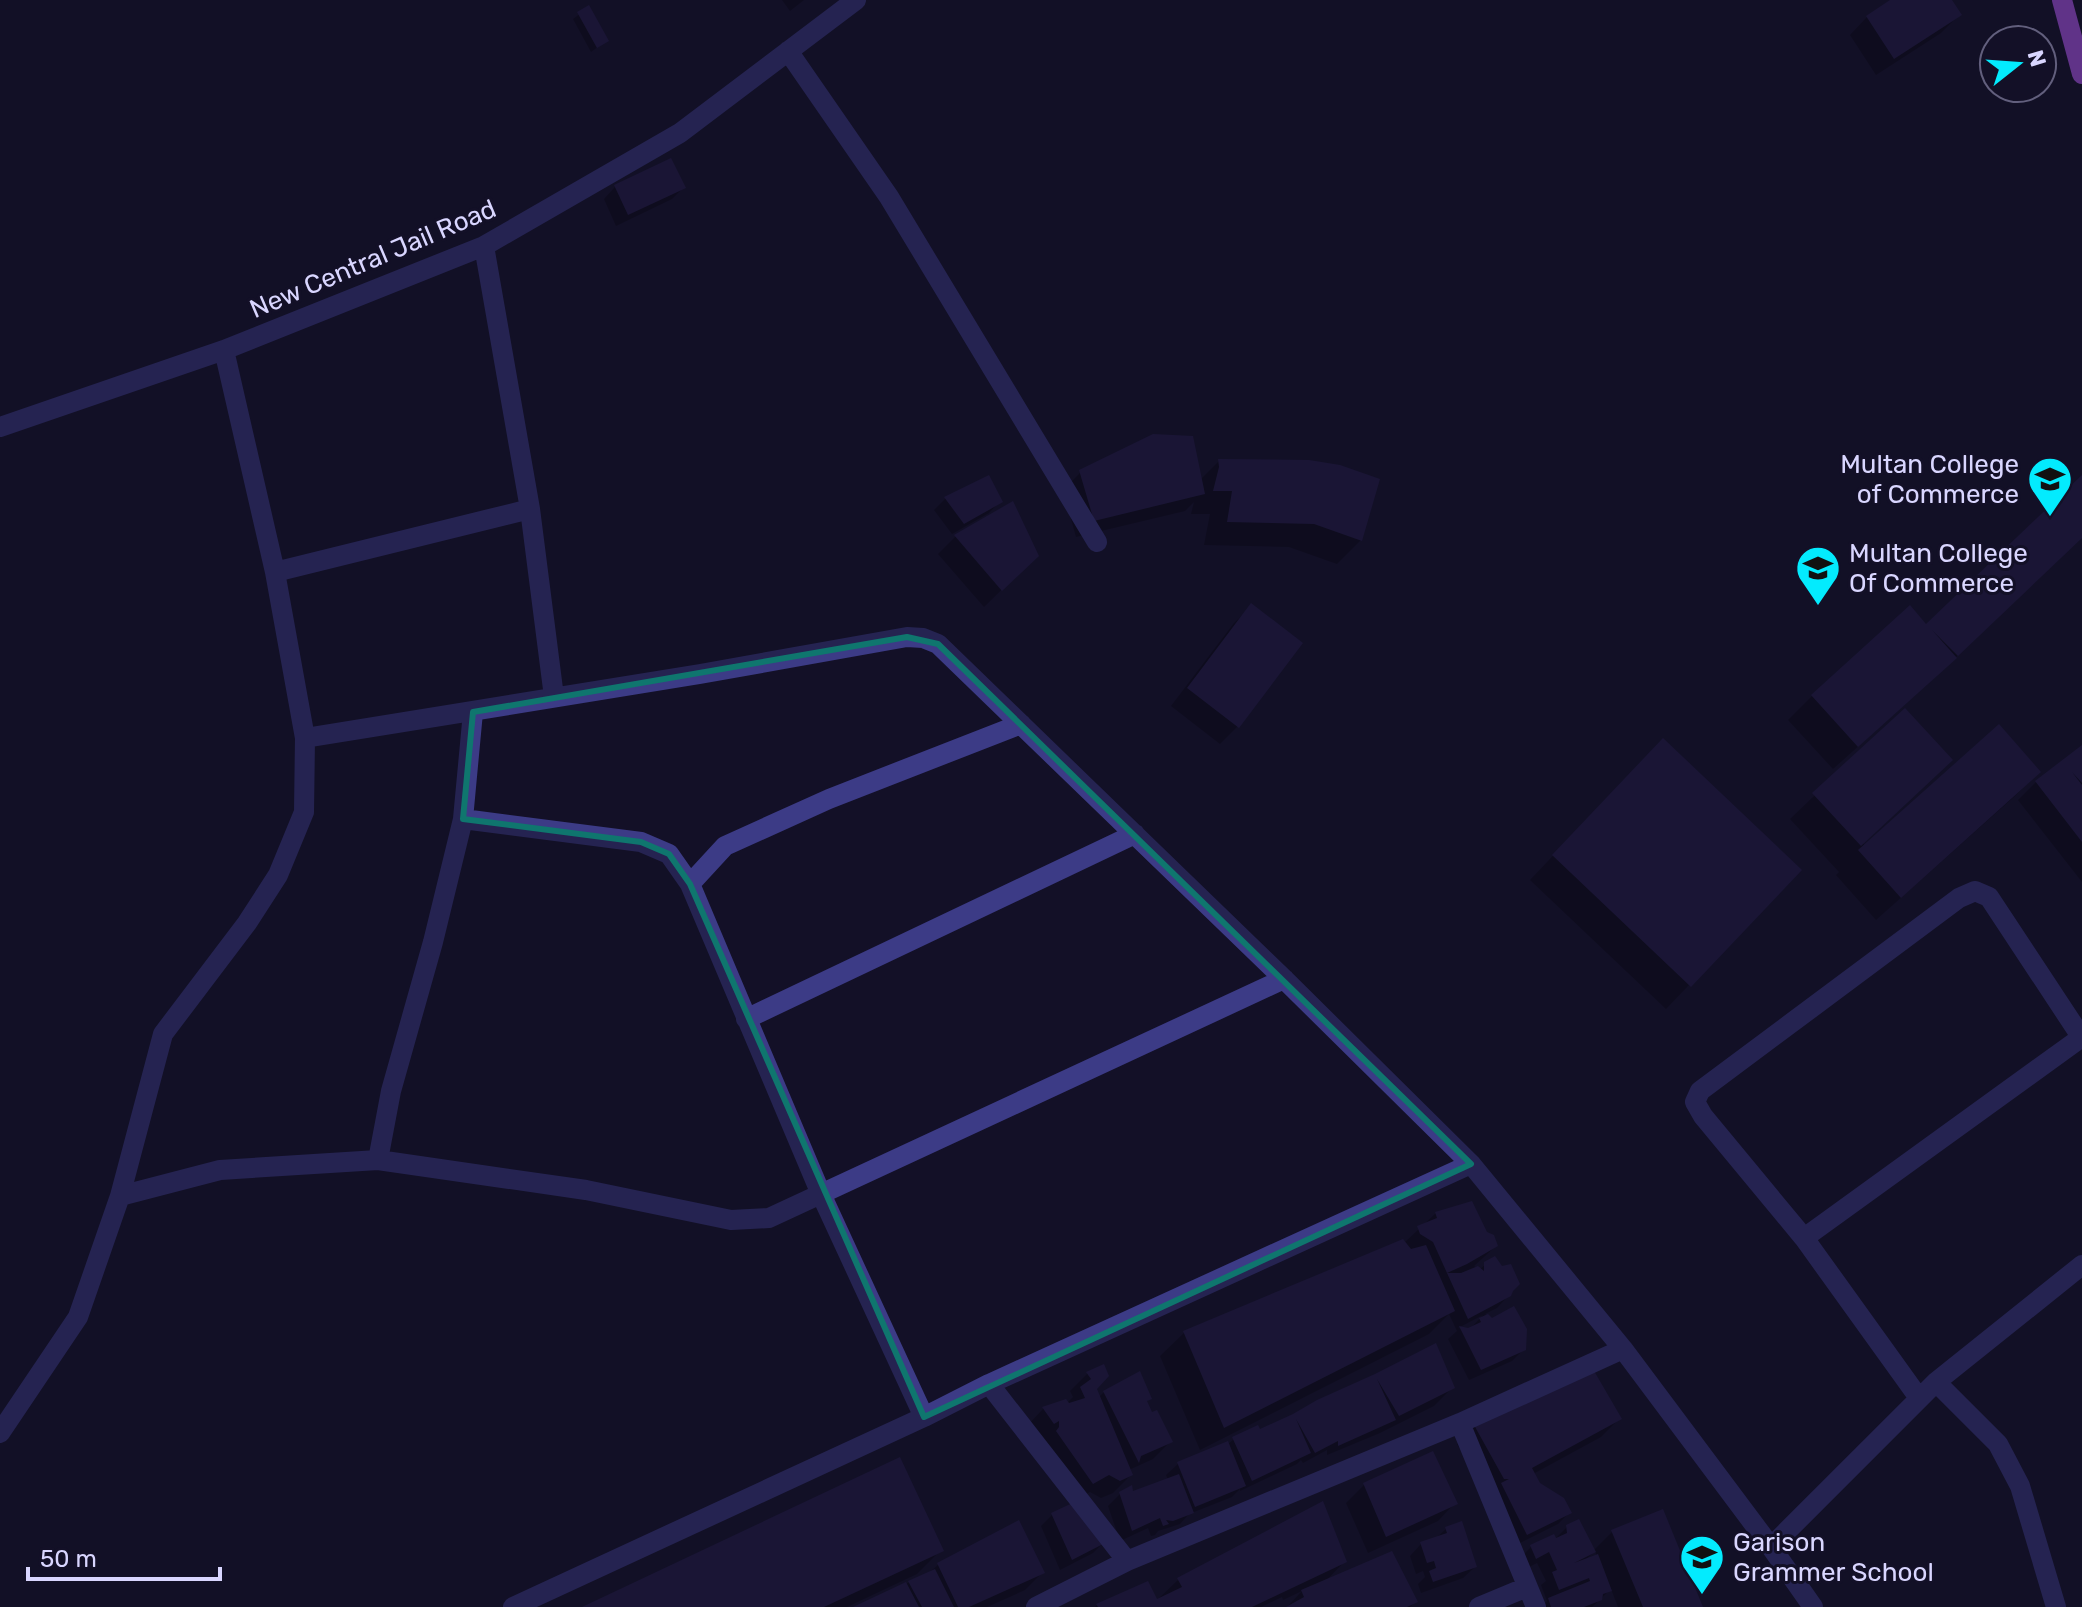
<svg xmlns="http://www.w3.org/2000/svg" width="2082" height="1607" viewBox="0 0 2082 1607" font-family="Rubik,sans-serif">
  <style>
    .shadow { fill: #0007; fill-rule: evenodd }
    .building { fill: #241c48 }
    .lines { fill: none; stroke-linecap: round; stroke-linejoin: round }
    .minor { stroke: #3c3b86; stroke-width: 20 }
    .primary { stroke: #be5dfe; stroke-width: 20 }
    .marked { fill: none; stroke: #0f766e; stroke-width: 6; stroke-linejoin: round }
    .labels { text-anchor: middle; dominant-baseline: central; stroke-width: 6; stroke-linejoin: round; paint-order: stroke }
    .street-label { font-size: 26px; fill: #d9d6ff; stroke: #131027 }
    .poi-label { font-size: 26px; fill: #d9d6ff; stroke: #131027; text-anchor: start }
  </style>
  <rect width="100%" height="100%" fill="#131027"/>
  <!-- shadow -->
  <path class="shadow" d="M782 0H804L790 11Z
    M1894 0H1949L1959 15 1941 33 1876 75 1850 35 1867 17Z
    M588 8 607 40 591 52 573 19Z
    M615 187 683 188 672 199 616 226 604 199Z
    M1219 461 1361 540 1337 564 1289 547 1204 545 1210 514H1191L1194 502 1185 511 1076 537 1063 490 1081 472 1200 480Z
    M988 478 1000 501 989 513 952 534 934 510 945 499Z
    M2082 479V536L1930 682 1833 769 1788 720 1812 696 1926 626Z
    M958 534 1036 556 984 607 938 554Z
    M1252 606 1237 727 1220 744 1171 706 1234 623Z
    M1904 710 1863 843 1865 846 2039 772 2015 796 1876 920 1836 875 1839 872 1790 819Z
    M2082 747V882L2018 800 2036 782Z
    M1639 765 1799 870 1666 1009 1530 880Z
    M1436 1213 1486 1234 1496 1246 1474 1266 1479 1270 1486 1264 1509 1295 1497 1308 1485 1314 1524 1349 1512 1361 1469 1380 1448 1339 1457 1331 1449 1314 1429 1334 1200 1450 1160 1356 1184 1333 1404 1243ZM1483 1315 1470 1329 1458 1328Z
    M1103 1367 1094 1389 1098 1398 1104 1392 1149 1399 1145 1403 1171 1441 1153 1459 1131 1469 1129 1471 1131 1475 1113 1493 1101 1498 1090 1492 1077 1499 1105 1541 1093 1553 1060 1570 1041 1526 1052 1515 1076 1503 1026 1427 1043 1409 1065 1401 1067 1403 1073 1397 1070 1391 1088 1373Z
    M1375 1376 1452 1388 1434 1406 1380 1433 1327 1455V1450L1303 1463 1301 1460 1297 1464 1240 1491V1489L1232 1497 1189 1514 1180 1524 1158 1531 1155 1535 1151 1536 1148 1528 1120 1541 1108 1506 1120 1494H1132L1168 1480 1166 1475 1178 1464 1227 1445 1234 1439 1259 1432Z
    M1619 1419 1601 1437 1533 1474 1538 1484 1569 1513 1558 1524 1516 1545 1457 1444 1475 1426Z
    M1432 1453 1455 1503 1438 1521 1368 1553 1346 1503 1364 1485Z
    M1567 1527 1593 1551 1612 1532 1701 1607H1618L1611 1589 1592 1607H1541L1547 1601 1541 1585 1546 1581 1537 1563 1525 1569 1520 1558 1531 1547 1555 1539ZM1595 1551 1597 1557 1583 1562Z
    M1446 1529 1475 1567 1463 1578 1421 1593 1418 1584 1425 1577 1423 1571 1416 1574 1410 1556 1421 1544 1435 1539Z
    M941 1550 917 1574 847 1607H587Z
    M1344 1562 1324 1583 1415 1602 1410 1607H1287L1302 1591 1283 1600 1282 1597 1261 1607H1095L1097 1605 1156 1601 1178 1580Z
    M939 1564 1043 1572 1025 1590 987 1607H857L929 1573Z"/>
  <!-- building -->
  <path class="building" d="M1890 0H1952L1962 15 1894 59 1866 16Z
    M589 5 609 41 597 48 577 12Z
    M671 158 686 188 628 215 614 185Z
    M1153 434 1193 436 1205 494 1094 521 1079 470Z
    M1218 459 1309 460 1340 465 1380 479 1362 541 1314 524 1227 522 1232 491H1213L1219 467Z
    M989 475 1003 502 964 524 944 497Z
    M2082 475V538L1958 656 1932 630 1957 658 1858 747 1811 695 1910 605 1926 624Z
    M1013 501 1039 556 1002 591 954 535Z
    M1251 603 1303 643 1239 728 1187 688Z
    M1905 708 1953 760 1861 846 1812 793Z
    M1999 724 2041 772 1901 898 1858 850Z
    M1663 738 1802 870 1691 987 1552 855Z
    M2082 745V783L2072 772 2082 785V842L2035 781Z
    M1472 1201 1487 1232 1494 1235 1498 1246 1467 1264 1447 1273 1433 1242 1420 1234 1417 1226 1437 1218 1435 1212Z
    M1403 1239 1411 1249 1426 1245 1455 1311 1224 1428 1183 1331Z
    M1495 1256 1502 1266 1511 1264 1520 1284 1513 1291 1511 1296 1468 1319 1447 1273H1461L1478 1266 1484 1271V1262Z
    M1514 1306 1527 1329 1526 1350 1481 1370 1459 1326 1468 1328 1481 1322 1479 1318 1488 1314 1492 1318Z
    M1436 1343 1455 1388 1399 1416 1377 1379 1396 1420 1338 1446V1441L1315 1453 1296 1419 1311 1453 1252 1481 1232 1437 1258 1425 1260 1429 1293 1414 1317 1400 1375 1374Z
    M1104 1364 1109 1376 1097 1389 1133 1475 1120 1481 1109 1475 1093 1484 1056 1431 1059 1427V1421L1054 1424 1042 1407 1066 1399 1069 1403 1085 1398 1080 1387 1091 1379 1086 1372Z
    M1590 1364 1622 1419 1532 1468 1540 1483 1564 1498 1572 1513 1527 1535 1501 1483 1509 1479H1504L1474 1425Z
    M1140 1371 1152 1399 1147 1401 1152 1412 1157 1410 1173 1442 1141 1456 1139 1463 1103 1391Z
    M1228 1441 1246 1486 1195 1507 1177 1462Z
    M1433 1451 1458 1504 1386 1537 1363 1483Z
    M900 1457 944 1551 824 1607H582Z
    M1179 1474 1194 1513 1173 1521 1166 1520 1169 1524 1163 1526 1160 1518 1132 1531 1119 1492 1132 1485 1133 1491Z
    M1079 1500 1107 1542 1072 1560 1051 1513Z
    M1323 1501 1347 1562 1252 1607H1098L1096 1604 1148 1581 1157 1599 1182 1587 1177 1578Z
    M1663 1509 1703 1607H1643L1611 1530Z
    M1579 1519 1596 1552 1574 1563 1598 1554 1612 1591 1603 1594 1602 1600 1584 1607H1551L1548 1598 1590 1581 1589 1578 1559 1590 1552 1572 1557 1570 1549 1552 1536 1559 1530 1545 1554 1534 1556 1538 1567 1533 1566 1525Z
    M1019 1520 1045 1573 969 1607H958L937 1563Z
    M1462 1521 1477 1567 1433 1582 1429 1571 1436 1568 1434 1561 1427 1563 1420 1542 1447 1533 1445 1527Z
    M1392 1551 1418 1602 1407 1607H1286L1304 1597 1301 1590Z
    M935 1569 954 1607H922L908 1581Z
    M906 1582 919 1607H853Z"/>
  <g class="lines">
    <!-- minor -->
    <path class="minor" d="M788 51 889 197 1097 542
      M484 246 530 509 554 697
      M0 427 224 350 484 246 680 133 856 0
      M275 572 530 509
      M305 738 700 674 907 637 923 638 938 644 1284 979 1471 1164 1623 1349 1771 1547 1813 1607
      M463 819 641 842 669 854 690 884 821 1194 924 1417
      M690 884 725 846 829 799 1021 724
      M746 1019 1135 834
      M378 1160 391 1091 433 942 463 819 473 712
      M120 1196 220 1170 378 1160 586 1190 731 1220 769 1218 1284 979
      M1804 1238 2082 1037
      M1936 1382 1998 1444 2020 1486 2056 1607
      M989 1384 1127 1561
      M1919 1398 1804 1238 1703 1116 1695 1102 1700 1091 1959 898 1975 891 1989 897 2082 1038
      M1460 1423 1536 1607
      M0 1433 78 1317 120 1196 163 1034 247 923 278 875 304 812 305 738 275 572 224 350
      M1771 1547 1936 1382 2082 1265
      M513 1607 924 1417 989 1384 1471 1164
      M1036 1607 1127 1561 1460 1423 1623 1349
      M1479 1607 1527 1587"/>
    <!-- primary -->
    <path class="primary" d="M2062 0 2082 74"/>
  </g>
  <!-- marked area -->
  <path d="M0 0H2082V1607H0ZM907 637 938 644 1471 1164 924 1417 690 884 669 854 641 842 463 819 473 712Z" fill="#131027" fill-opacity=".55" fill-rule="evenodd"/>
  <path class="marked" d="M907 637 938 644 1471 1164 924 1417 690 884 669 854 641 842 463 819 473 712Z"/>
  <!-- icons -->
  <defs>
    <g id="school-pin" transform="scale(2.3)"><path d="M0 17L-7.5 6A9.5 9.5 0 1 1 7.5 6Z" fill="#03ebfe" stroke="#131027"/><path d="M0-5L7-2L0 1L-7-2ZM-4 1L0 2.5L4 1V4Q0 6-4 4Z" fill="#111"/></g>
    <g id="university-pin" transform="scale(2.3)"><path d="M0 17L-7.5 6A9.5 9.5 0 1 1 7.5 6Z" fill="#03ebfe" stroke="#131027"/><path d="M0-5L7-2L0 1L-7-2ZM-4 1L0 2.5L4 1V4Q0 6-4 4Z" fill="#111"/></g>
  </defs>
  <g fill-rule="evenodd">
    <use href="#school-pin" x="2050" y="479"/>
    <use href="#university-pin" x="1818" y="568"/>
    <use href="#school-pin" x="1702" y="1557"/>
  </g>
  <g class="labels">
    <!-- street labels -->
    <g class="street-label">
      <text transform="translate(373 259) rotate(-23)">New Central Jail Road</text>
    </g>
    <!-- poi labels -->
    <g class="poi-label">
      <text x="2019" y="464" text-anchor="end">Multan College<tspan x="2019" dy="30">of Commerce</tspan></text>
      <text x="1849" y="553">Multan College<tspan x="1849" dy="30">Of Commerce</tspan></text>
      <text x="1733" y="1542">Garison<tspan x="1733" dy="30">Grammer School</tspan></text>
    </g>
  </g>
  <!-- north arrow -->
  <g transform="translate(2018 64) rotate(73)"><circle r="38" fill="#131027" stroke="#625f7d" stroke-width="2"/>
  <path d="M0-6L14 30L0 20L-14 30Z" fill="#03ebfe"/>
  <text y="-12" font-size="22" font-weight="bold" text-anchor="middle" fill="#d9d6ff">N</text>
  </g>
  <!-- scale -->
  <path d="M28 1567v12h192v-12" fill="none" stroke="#d9d6ff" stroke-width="4"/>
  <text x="40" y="1567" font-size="24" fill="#d9d6ff" stroke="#131027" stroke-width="6" paint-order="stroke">50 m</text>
</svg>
